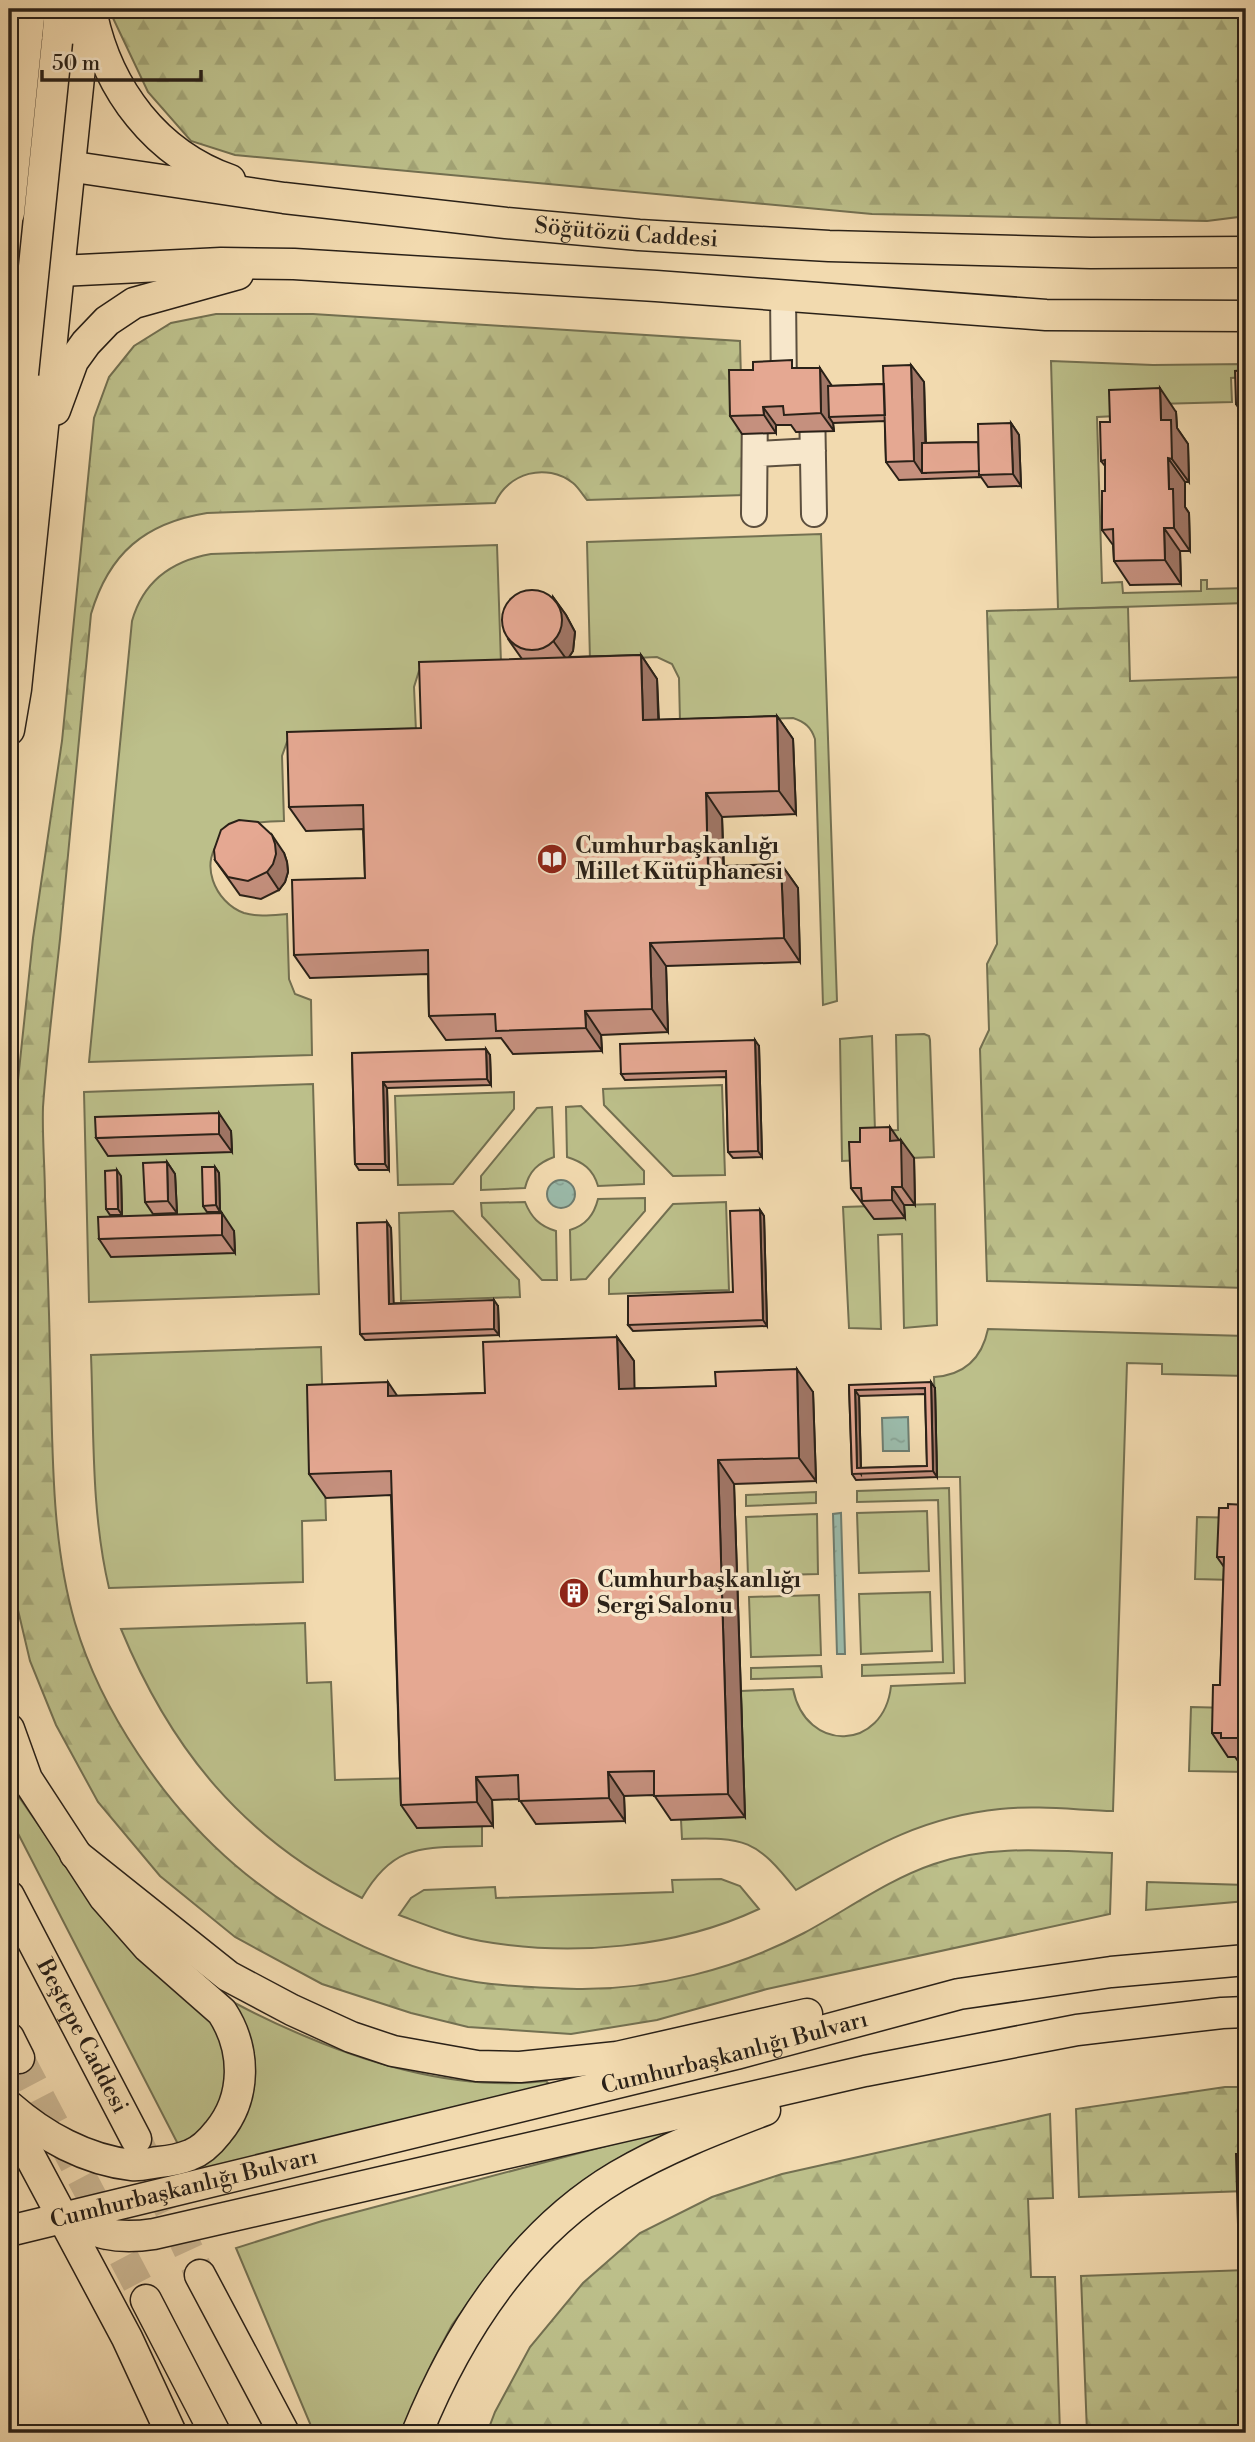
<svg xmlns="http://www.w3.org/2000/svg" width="1255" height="2442" viewBox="0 0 1255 2442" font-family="'Libre Bodoni',serif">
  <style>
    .green { fill: #bcbf8a; stroke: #737051; stroke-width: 2 }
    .forest { fill: url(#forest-firs); stroke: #737051; stroke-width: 2 }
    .water { fill: url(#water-ripples); stroke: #6e7d70; stroke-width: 2 }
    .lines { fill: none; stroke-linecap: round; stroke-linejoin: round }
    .major-tunnel { stroke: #cab591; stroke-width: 30; stroke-dasharray: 30 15; stroke-linecap: butt }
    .minor-casing { stroke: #5c4f3e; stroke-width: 28 }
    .major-casing { stroke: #2a2118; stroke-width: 33 }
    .minor { stroke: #f7e7cb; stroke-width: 24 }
    .major { stroke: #f2daaf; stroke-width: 30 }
    .major-bridge-casing { stroke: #2a2118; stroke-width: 33; stroke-linecap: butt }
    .major-bridge { stroke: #f2daaf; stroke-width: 30 }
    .wall { fill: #c5907e; stroke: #2a2118; stroke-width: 2; fill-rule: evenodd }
    .shaded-wall { fill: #a07666; stroke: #2a2118; stroke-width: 2 }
    .building { fill: #e5a892; stroke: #2a2118; stroke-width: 2; fill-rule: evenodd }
    .labels { text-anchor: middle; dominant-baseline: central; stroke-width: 7; stroke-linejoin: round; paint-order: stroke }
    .street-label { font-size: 23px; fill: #2a2118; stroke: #f7e7cb }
    .poi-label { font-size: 23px; font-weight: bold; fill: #2a2118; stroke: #f7e7cb; text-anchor: start }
  </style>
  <defs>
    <pattern id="forest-firs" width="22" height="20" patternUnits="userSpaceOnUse" patternTransform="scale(1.75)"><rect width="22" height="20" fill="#bcbf8a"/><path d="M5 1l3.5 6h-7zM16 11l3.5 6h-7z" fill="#a2a476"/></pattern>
    <pattern id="water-ripples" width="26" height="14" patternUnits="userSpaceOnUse" patternTransform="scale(1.75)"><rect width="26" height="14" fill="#9bbbab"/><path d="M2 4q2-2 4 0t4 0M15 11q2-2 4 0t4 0" fill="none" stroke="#86a092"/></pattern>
  </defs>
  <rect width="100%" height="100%" fill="#f2daaf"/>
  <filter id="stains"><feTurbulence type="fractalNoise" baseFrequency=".00286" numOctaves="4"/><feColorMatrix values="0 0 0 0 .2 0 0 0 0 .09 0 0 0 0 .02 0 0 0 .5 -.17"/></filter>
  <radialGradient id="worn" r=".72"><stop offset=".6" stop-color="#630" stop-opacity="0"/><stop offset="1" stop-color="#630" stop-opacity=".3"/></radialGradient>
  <!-- green -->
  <path class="green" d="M1051 361 1153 365 1246 364V377L1231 378 1232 402 1118 405 1117 416 1097 417 1102 583 1122 582 1123 593 1201 591V580H1207V589L1246 588V603L1058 609Z
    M821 534 837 1001 823 1005 815 739C811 727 805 722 793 718L680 722 679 678 672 664 657 657 590 660 587 542Z
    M497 545 501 663 419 671 414 687 416 731 287 742 282 756 284 821C262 822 240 821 223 838 197 861 215 903 244 913 257 917 273 915 287 914L289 979 295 994 311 1000 312 1055 89 1062 132 621C143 582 171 561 211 554Z
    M924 1034 929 1036 930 1040 934 1157 842 1161 840 1039 872 1036 875 1131 898 1130 896 1035Z
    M313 1084 319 1294 89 1302 84 1092Z
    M722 1085 725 1175 673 1176 604 1105 603 1089Z
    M514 1092V1109L453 1184 398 1185 395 1096Z
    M581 1106 644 1171V1184L598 1186C593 1169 583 1162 567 1157L566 1107Z
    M552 1107 554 1157C538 1163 529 1171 525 1188L481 1190V1176L537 1108Z
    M645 1198V1211L586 1279 571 1280 570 1230C586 1225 594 1215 598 1199Z
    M525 1202C531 1217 539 1226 556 1231L557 1280H542L482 1216 481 1203Z
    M726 1202 729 1290 609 1294V1279L673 1204Z
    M935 1204 937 1325 904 1328 902 1234 878 1235 881 1329 849 1328 843 1207 874 1206 875 1219 904 1218V1205Z
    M453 1211 519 1280 520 1297 401 1301 399 1213Z
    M988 1329 1246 1336V1376L1162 1374V1364L1127 1363 1113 1811C1077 1810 1036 1805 1000 1809 919 1817 865 1851 796 1890 756 1839 745 1837 682 1839L681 1820 744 1817 741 1691 793 1689C806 1754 884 1751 891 1686L965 1683 960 1477H937L934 1377C965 1375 982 1358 988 1329Z
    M321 1347 326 1520 302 1521 303 1582 109 1588C91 1512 94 1432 91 1355Z
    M949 1488 954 1673 862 1676V1665L943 1662 938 1500 857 1502V1491Z
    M816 1492V1503L746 1506V1495Z
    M927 1511 929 1571 859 1573 857 1513Z
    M817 1514 818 1574 748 1576 746 1517Z
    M1197 1517 1246 1518 1233 1580 1195 1579Z
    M930 1592 932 1651 861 1654 859 1594Z
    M819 1595 821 1655 751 1657 749 1597Z
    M305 1623 307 1683 331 1682 335 1780 416 1778 417 1828 482 1826V1846C424 1848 394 1842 362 1898 243 1838 171 1750 121 1629Z
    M821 1666 822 1677 751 1679V1668Z
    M1191 1707 1230 1708 1238 1757 1246 1761V1772L1189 1771Z
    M19 1797 102 1916 224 2032 227 2089 208 2129 180 2148 9 1816V1803Z
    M721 1879 740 1886 759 1909C676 1948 571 1957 481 1941 453 1936 426 1925 399 1915L411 1898 424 1890 495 1887 496 1898 673 1892 672 1880Z
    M1147 1882 1246 1885V1901L1146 1910Z
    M231 2001C324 2050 439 2094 546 2081L551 2086 198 2171 196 2166 253 2077V2052L247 2030Z
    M708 2119 486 2278 452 2325 432 2363 403 2433H314L236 2248 322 2221Z"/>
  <!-- forest -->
  <path class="forest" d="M111 9H1246V216L1207 221 872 214 235 155 191 141 148 92 112 16Z
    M216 314H313L740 341 744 495 587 500C583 495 578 487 573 483 546 462 508 473 495 503L207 513C145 523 109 553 91 614 81 722 70 831 60 939 54 995 47 1051 43 1107 42 1137 45 1168 45 1197 47 1250 49 1302 50 1355 53 1444 50 1537 75 1623 101 1711 165 1805 235 1865 299 1920 391 1968 476 1982 509 1987 543 1988 577 1989 654 1990 736 1969 804 1933 847 1910 887 1880 934 1864 991 1844 1052 1851 1112 1853L1110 1914 767 1989 657 2020 571 2034 468 2027 411 2013 322 1984 235 1937 160 1876 98 1802 56 1725 30 1661 14 1593 9 1550V1423L13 1375V1293L9 1252V1165L33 938 62 741 94 418 109 377 134 346 171 323Z
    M1128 607 1130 681 1246 677V1288L987 1281 980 1049 989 1030 987 964 997 944 987 611Z
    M1225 2087H1246V2191L1079 2197 1076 2109Z
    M1050 2114 1053 2198 1028 2199 1031 2277H1055L1060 2433H487L495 2412 530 2347 583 2283 640 2233 712 2197 782 2174Z
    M1246 2270V2433H1087L1081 2276Z"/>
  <!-- water -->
  <path class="water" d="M547 1194a14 14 0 1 1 28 0a14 14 0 1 1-28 0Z
    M908 1417 909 1451H883L882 1418Z
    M841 1513 845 1654H837L833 1514Z"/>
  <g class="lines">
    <!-- major-tunnel -->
    <path class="major-tunnel" d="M19 2058 146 2300
      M138 2142 200 2275"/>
    <!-- minor casing -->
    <g class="minor-casing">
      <path id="minor" d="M783 295 784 393
        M808 404H812L814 514
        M756 454 813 451
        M754 514 755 405H757"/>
    </g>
    <!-- major casing -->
    <g class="major-casing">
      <g id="major">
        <path d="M92 15C108 90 156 154 230 180"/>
        <path d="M27 37 30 9"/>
        <path d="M57 42 60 9"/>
        <path id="s1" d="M20 159 284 198 506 223 639 235 829 246 1091 253 1246 252"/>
        <path d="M9 267 60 271 221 263 294 264 656 286 1046 315 1246 316"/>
        <path d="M9 305C26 303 39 308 46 324"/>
        <path d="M55 410 73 361 86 343 107 321 134 303 238 274"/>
        <path d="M9 552 23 374"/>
        <path d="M9 730 16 689 86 9"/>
        <path d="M9 1729 27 1779 104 1897 148 1947 222 2012C246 2049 247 2097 218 2132 211 2141 201 2151 190 2155 180 2159 169 2161 159 2162 150 2163 141 2166 132 2165 86 2160 43 2136 9 2106"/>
        <path d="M75 1854 228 1976 292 2010 351 2037 393 2051 477 2066 520 2067 617 2057 807 2014"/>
        <path id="s2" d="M9 1896 136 2139"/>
        <path d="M9 2038 19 2058"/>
        <path d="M9 2117 127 2338 171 2433"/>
        <path d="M61 2217C97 2233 114 2240 154 2234L865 2071 1077 2030 1222 2013 1246 2012"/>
        <path id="s3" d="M9 2231 736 2054 959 1994 1111 1972 1246 1960"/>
        <path d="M200 2275 284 2433"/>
        <path d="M146 2300 215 2433"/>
        <path d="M417 2433C458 2332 522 2233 618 2176 664 2149 715 2129 765 2110"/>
      </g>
    </g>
    <!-- minor -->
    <use href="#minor" class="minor"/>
    <!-- major -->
    <use href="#major" class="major"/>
    <!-- major-bridge casing -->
    <g class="major-bridge-casing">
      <path id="major-bridge" d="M9 213 27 37
        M23 374 57 42"/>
    </g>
    <!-- major-bridge -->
    <use href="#major-bridge" class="major-bridge"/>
  </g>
  <!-- wall -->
  <path class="wall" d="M911 365 924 382 926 443 978 442 1011 423 1019 435 1021 486 988 487 981 477 899 480 886 462 885 421 833 423 834 431 796 432 791 425H776V433L742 434 730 416 797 368 832 386 884 384Z
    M1246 370V419L1236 404Z
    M1176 412 1177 428 1188 444 1189 482H1185V507L1189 513 1190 551H1180L1181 584 1130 585 1114 561 1113 545 1102 530 1105 491V466L1101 461 1110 422Z
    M1246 551V593L1241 585Z
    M553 597 566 615 575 632 573 651 569 657 641 655 657 679 659 720 777 716 793 739 796 814 722 817 724 866 781 864 798 888 800 962 666 966 668 1032 601 1035 602 1051 513 1054 501 1038 446 1040 429 1016 428 974 310 978 294 955 365 878 363 829 306 831 289 807 421 728 522 659 508 639Z
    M284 853 287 862 288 872 285 882 279 890 261 899 240 895 215 860Z
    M759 1046 762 1157 733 1158 728 1152 726 1077 625 1080 621 1074Z
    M352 1053 490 1055 491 1085 387 1088 389 1170H359L355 1164Z
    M231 1131 232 1152 108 1156 96 1138Z
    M899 1140 914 1158 915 1205H904L905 1218 874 1219 851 1188Z
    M167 1162 175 1174 177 1213 153 1214 145 1202Z
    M215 1167 219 1173 220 1212H207L203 1206Z
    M121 1176 122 1215H110L106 1209Z
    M760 1210 764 1216 767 1326 633 1331 628 1325 733 1292Z
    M387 1222 391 1228 393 1303 498 1306 499 1335 365 1340 360 1334Z
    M234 1231 235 1253 111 1257 99 1239Z
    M617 1337 634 1361V1388L813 1392 816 1481 734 1484 745 1817 671 1820 654 1795 624 1796 625 1821 536 1824 519 1799 492 1800 493 1826 417 1828 401 1805 391 1495 326 1498 309 1474 398 1396 485 1393Z
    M849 1385 935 1388 937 1477 856 1480 852 1474ZM925 1394 927 1466 861 1468 859 1396Z
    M1246 1505V1761H1238L1235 1757H1228L1212 1733 1220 1685 1224 1567 1217 1557Z
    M1246 2154V2269L1239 2259Z
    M9 2325 18 2359 9 2361Z"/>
  <!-- shaded-wall -->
  <path class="shaded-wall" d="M911 365 924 382 926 473H922L914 461Z
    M820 368 832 386 829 417 833 423 834 431 821 413Z
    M1160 388 1176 412 1177 428 1188 444 1189 482 1172 459 1161 420Z
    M763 407 776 425V433L764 415Z
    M1011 423 1019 435 1021 486 1013 474Z
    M1168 458 1185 482V507L1189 513 1190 551 1174 528 1169 489Z
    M1164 528 1180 551 1181 584 1165 560Z
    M553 597 566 615 575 632 573 651 567 660 554 642Z
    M641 655 657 679 659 744 643 720Z
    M777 716 793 739 796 814 779 791Z
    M706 793 722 817 724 890 708 867Z
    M272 835 284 853 287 862 288 872 285 882 279 890 267 872Z
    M781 864 798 888 800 962 784 938Z
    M650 943 666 966 668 1032 652 1009Z
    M585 1011 601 1035 602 1051 586 1028Z
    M755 1040 759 1046 762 1157 758 1151Z
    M486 1049 490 1055 491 1085 487 1079Z
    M383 1082 387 1088 389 1170 385 1164Z
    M219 1113 231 1131 232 1152 219 1134Z
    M890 1127 901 1143V1140L914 1158 915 1205 902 1187 890 1141Z
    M167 1162 175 1174 177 1213 168 1201Z
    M215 1167 219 1173 220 1212 216 1205Z
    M117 1170 121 1176 122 1215 118 1209Z
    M892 1187 904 1205 905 1218 892 1200Z
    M760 1210 764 1216 767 1326 763 1320Z
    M222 1213 234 1231 235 1253 222 1235Z
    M387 1222 391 1228 394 1310 389 1304Z
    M494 1300 498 1306 499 1335 494 1329Z
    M617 1337 634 1361 635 1412 619 1389Z
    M797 1369 813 1392 816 1481 799 1458Z
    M388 1382 404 1406 388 1396Z
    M931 1382 935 1388 937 1477 933 1471Z
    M855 1390 859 1396 861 1474 857 1468Z
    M718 1460 734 1484 745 1817 728 1794Z
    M608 1772 624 1796 625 1821 609 1798Z
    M476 1777 492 1800 493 1826 477 1802Z
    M9 2325 18 2359 9 2346Z"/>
  <!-- building -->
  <path class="building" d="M792 360V368H820L821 413 784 415 783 406 763 407 764 415 730 416 729 370H753V362Z
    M911 365 914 461 886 462 883 366Z
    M1246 370V403L1236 404 1235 371Z
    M884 384 885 415 829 417 828 386Z
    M1160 388 1161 420H1171L1172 459 1168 458 1169 489H1173L1174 528H1164L1165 560 1114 561 1113 529 1102 530V491H1105V460L1101 461 1100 422H1110L1109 390Z
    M1011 423 1013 474 979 475 978 424Z
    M978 442 979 471 922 473V443Z
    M1246 551V585H1241L1240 552Z
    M502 620a30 30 0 1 1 60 0a30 30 0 1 1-60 0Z
    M641 655 643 720 777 716 779 791 706 793 708 867 781 864 784 938 650 943 652 1009 585 1011 586 1028 496 1031 495 1014 429 1016 428 950 294 955 292 880 365 878 363 805 289 807 287 732 421 728 419 662Z
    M239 820 258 822 272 835 275 844 276 854 273 864 267 872 248 881 228 877 215 860 214 850 221 830 229 824Z
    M755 1040 758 1151 728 1152 726 1071 621 1074 620 1044Z
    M486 1049 487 1079 383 1082 385 1164H355L352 1053Z
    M219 1113V1134L96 1138 95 1117Z
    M890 1127V1141L901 1140 902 1187H892V1200L862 1201 861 1188H851L849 1142H860V1128Z
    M167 1162 168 1201 145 1202 143 1163Z
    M202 1167H215L216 1205 203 1206Z
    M117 1170 118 1209H106L105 1171Z
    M760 1210 763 1320 628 1325V1296L733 1292 730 1211Z
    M222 1213V1235L99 1239 98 1217Z
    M387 1222 389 1304 494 1300V1329L360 1334 357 1223Z
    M617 1337 619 1389 716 1386 715 1372 797 1369 799 1458 718 1460 728 1794 654 1796V1771L608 1772 609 1798 519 1801 518 1775 476 1777 477 1802 401 1805 391 1471 309 1474 307 1385 388 1382V1396L485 1393 483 1342Z
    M931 1382 933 1471 852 1474 849 1385ZM925 1388 927 1466 857 1468 855 1390Z
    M1228 1504 1246 1505V1738H1221V1733H1212L1213 1685H1220L1224 1557H1217L1219 1508H1228Z
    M1236 2154H1246V2259H1239Z"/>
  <!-- icons -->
  <defs>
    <g id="library-disc" transform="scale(1.575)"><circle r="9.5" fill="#8f2418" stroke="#f7e7cb"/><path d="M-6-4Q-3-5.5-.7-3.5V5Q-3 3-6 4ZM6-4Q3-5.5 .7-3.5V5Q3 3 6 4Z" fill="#fff"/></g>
    <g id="building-disc" transform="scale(1.575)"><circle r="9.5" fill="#8f2418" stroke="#f7e7cb"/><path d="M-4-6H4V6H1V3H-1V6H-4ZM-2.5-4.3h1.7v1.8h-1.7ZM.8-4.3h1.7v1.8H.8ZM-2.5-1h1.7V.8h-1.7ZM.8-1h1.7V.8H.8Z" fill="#fff"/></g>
  </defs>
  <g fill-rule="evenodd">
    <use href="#library-disc" x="552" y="859"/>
    <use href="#building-disc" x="574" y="1593"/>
  </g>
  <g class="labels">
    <!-- street labels -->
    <g class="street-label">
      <text stroke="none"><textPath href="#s1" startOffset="611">Söğütözü Caddesi</textPath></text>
      <text stroke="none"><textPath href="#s2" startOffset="158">Beştepe Caddesi</textPath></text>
      <text stroke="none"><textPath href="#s3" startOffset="747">Cumhurbaşkanlığı Bulvarı</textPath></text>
      <text stroke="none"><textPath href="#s3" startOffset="180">Cumhurbaşkanlığı Bulvarı</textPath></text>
    </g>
    <!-- poi labels -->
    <g class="poi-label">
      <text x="575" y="846">Cumhurbaşkanlığı<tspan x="575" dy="26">Millet Kütüphanesi</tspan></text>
      <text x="597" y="1580">Cumhurbaşkanlığı<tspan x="597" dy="26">Sergi Salonu</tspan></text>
    </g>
  </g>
  <!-- margin -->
  <rect width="1255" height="2442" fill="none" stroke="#f2daaf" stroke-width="35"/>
  <rect x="10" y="10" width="1234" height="2421" fill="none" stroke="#2a2118" stroke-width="3.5"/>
  <rect x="18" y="18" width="1220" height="2407" fill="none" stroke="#2a2118" stroke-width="2"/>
  <!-- scale -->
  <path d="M42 70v10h159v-10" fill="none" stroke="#2a2118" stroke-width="3.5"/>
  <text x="52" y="70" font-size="21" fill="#2a2118" stroke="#f7e7cb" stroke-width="5" paint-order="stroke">50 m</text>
  <rect width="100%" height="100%" filter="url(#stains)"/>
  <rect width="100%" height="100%" fill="url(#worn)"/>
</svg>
